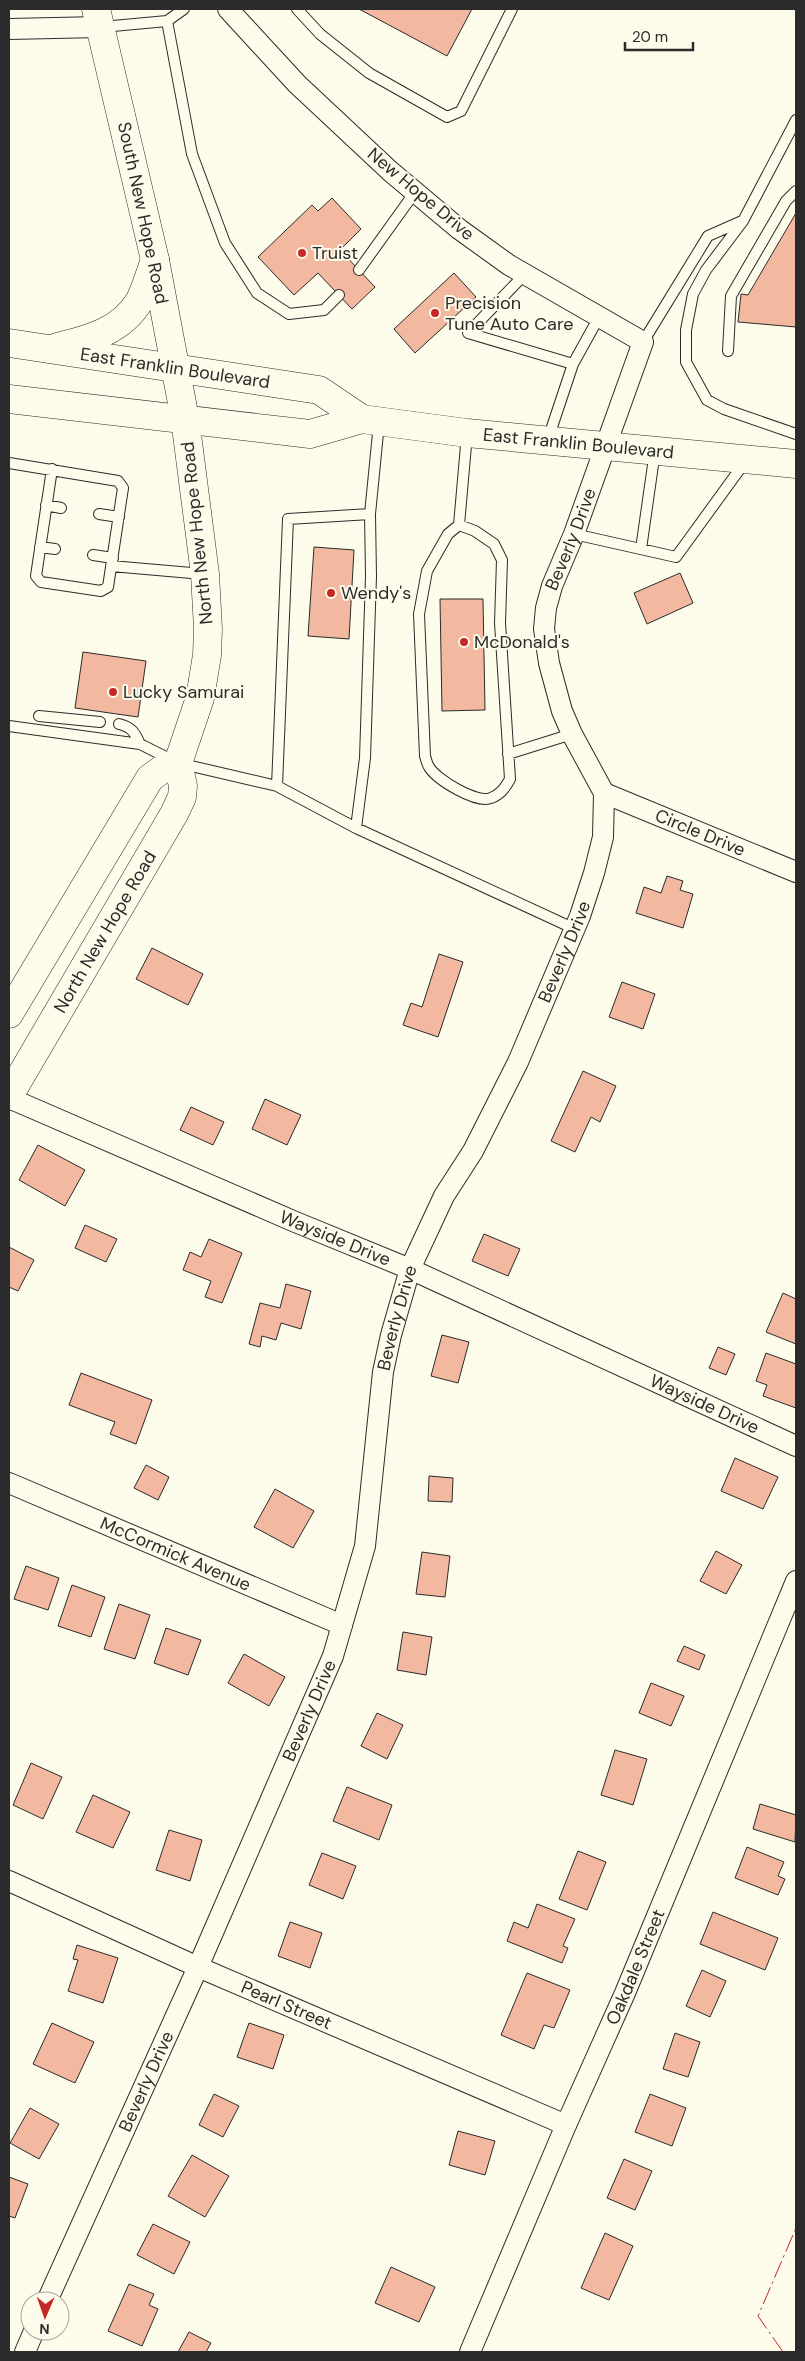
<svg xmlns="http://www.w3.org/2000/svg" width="805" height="2361" viewBox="0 0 805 2361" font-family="'DM Sans',sans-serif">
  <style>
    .building { fill: #f2b8a0; stroke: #2b2b2b }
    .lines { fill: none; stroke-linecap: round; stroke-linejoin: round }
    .service-casing { stroke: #2b2b2b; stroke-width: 12 }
    .minor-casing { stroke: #2b2b2b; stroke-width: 22 }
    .primary-casing { stroke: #2b2b2b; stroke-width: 29 }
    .service { stroke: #fdfbea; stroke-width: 10 }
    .minor { stroke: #fdfbea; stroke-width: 20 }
    .primary { stroke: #fdfbea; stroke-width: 28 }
    .power { stroke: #c62828; stroke-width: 1; stroke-dasharray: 18 4 2.5 4; stroke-linecap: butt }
    .poi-dot { fill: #c62828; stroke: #fdfbea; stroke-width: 2 }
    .labels { text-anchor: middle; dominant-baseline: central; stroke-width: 4; stroke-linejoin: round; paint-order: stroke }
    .street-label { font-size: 18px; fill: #2b2b2b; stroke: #fdfbea }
    .poi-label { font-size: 18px; fill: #2b2b2b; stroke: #fdfbea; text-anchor: start }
  </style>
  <rect width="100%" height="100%" fill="#fdfbea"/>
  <!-- building -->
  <path class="building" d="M359 9H472L447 56Z
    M332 198 361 229 340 250 375 287 352 309 318 273 294 295 258 257 312 205 318 211Z
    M796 213V327L738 322 741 294 748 295Z
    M454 273 476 297 415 353 394 329Z
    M314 547 354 550 349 639 308 636Z
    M680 573 693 603 647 624 634 593Z
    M440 599H483L485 710 442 711Z
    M83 652 146 661 138 717 75 708Z
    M667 876 683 881 680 890 693 894 683 928 636 913 644 887 661 893Z
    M152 948 203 974 188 1005 136 979Z
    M439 954 463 962 438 1037 403 1025 411 1003 422 1007Z
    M622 982 655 994 643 1029 609 1017Z
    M583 1071 616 1086 600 1122 591 1117 575 1152 551 1141Z
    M265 1099 301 1115 287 1145 252 1129Z
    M191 1107 224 1122 213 1145 180 1130Z
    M38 1145 85 1170 65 1206 19 1180Z
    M85 1225 117 1239 106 1262 75 1248Z
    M484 1234 520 1249 508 1276 472 1261Z
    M209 1239 242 1253 222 1303 205 1297 211 1281 183 1270 190 1252 201 1257Z
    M9 1247 34 1260 18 1291 9 1287Z
    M286 1284 311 1291 301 1329 281 1323 276 1340 262 1336 260 1347 249 1344 260 1303 280 1308Z
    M783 1293 796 1299V1344L766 1332Z
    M442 1335 469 1342 458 1383 431 1376Z
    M718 1347 735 1354 726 1375 709 1368Z
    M766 1353 796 1364V1408L763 1396 767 1385 756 1381Z
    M81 1373 152 1400 136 1444 110 1434 115 1422 69 1405Z
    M735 1458 778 1477 763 1509 721 1491Z
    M146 1465 169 1477 158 1500 134 1488Z
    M429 1476 453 1478 452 1502 428 1501Z
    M275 1489 314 1511 293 1548 254 1527Z
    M716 1551 742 1565 726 1594 700 1581Z
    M422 1552 450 1556 445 1597 416 1594Z
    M26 1566 59 1578 48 1610 14 1599Z
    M72 1585 105 1597 91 1637 58 1626Z
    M119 1604 150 1615 135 1659 104 1649Z
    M166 1628 201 1640 188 1675 154 1663Z
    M403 1632 432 1637 426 1675 397 1670Z
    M684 1646 705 1655 699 1670 677 1661Z
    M244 1654 285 1677 269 1706 228 1683Z
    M651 1683 684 1696 671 1726 639 1713Z
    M377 1713 403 1725 387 1759 361 1746Z
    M615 1750 647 1759 633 1805 601 1795Z
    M31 1763 62 1777 43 1819 13 1805Z
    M347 1787 392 1805 379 1840 333 1821Z
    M93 1795 130 1812 113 1848 76 1832Z
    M760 1804 796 1815 795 1842 753 1829Z
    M169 1830 202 1840 190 1881 156 1870Z
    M747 1847 784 1862 778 1876 785 1879 778 1895 735 1878Z
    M578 1851 606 1862 587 1910 559 1899Z
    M322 1853 356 1866 343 1899 309 1885Z
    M537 1904 575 1919 563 1946 568 1948 562 1963 507 1941 514 1922 528 1928Z
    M713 1912 778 1938 765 1970 700 1944Z
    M290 1922 322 1933 310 1968 278 1956Z
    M77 1945 118 1958 103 2003 68 1991 78 1960 73 1959Z
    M702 1970 726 1981 710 2017 686 2006Z
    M527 1973 570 1990 554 2028 544 2025 534 2049 501 2035Z
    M52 2023 94 2042 75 2083 33 2064Z
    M249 2023 284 2035 273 2069 237 2057Z
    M675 2033 700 2042 688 2077 663 2069Z
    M214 2094 239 2106 223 2137 199 2125Z
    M650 2094 686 2108 672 2146 635 2132Z
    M30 2108 59 2124 39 2159 10 2143Z
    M458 2131 495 2141 485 2175 449 2165Z
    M192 2155 229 2176 205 2217 168 2196Z
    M624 2159 652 2171 635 2210 607 2198Z
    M9 2177 28 2184 15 2218 9 2216Z
    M153 2224 190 2242 174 2274 137 2255Z
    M605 2233 633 2246 609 2300 581 2288Z
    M391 2267 435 2287 419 2322 375 2303Z
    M129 2284 154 2294 149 2305 158 2309 142 2346 108 2331Z
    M189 2332 211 2343 206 2352H178Z"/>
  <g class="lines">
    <!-- service casing -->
    <g class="service-casing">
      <path id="service" d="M297 9 320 34 369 73 447 117 461 111 512 9
        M167 21 192 154 225 243 257 293 289 314 324 310 339 295
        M102 27 167 21 184 9
        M796 120 743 221 706 270 693 294 686 330V362L707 400 724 409 796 434
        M359 270 415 192
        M525 274 468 333 573 364 548 439
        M643 342 708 236 742 221
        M728 351 731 296 786 201 796 191
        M573 364 599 317
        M9 463 118 481 123 488 108 587 101 591 41 582 36 576 52 469
        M46 505 61 508
        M99 514 119 517
        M459 525 475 531 494 544 502 560 500 623 510 779C505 788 501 794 491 798 477 804 437 780 429 767 427 764 426 759 425 756L419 614 427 571 448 534 459 525 467 434
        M574 534 676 557 745 462
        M40 547 55 549
        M641 549 655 451
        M93 555 113 558
        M111 566 203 574
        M39 716 100 722
        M119 724C132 727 135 733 140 744
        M9 726 140 744 178 763 277 786 356 828 365 758 371 576 370 514 379 423
        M508 754 572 734
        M277 786 288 519 370 514
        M356 828 575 929"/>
    </g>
    <!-- minor casing -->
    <g class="minor-casing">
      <g id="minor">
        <path d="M9 29 100 27"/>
        <path id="s1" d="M604 793 796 872"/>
        <path id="s2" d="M9 1098 293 1221 410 1269 796 1446"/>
        <path id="s3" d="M9 1483 342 1625"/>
        <path id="s4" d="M9 1881 198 1967 566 2125"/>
        <path id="s5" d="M47 2301 198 1967 333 1656 365 1546 383 1372 391 1335 410 1269 444 1196 473 1151 518 1062 580 916 594 873 603 837 604 793 572 734 562 711 549 663 544 629 546 608 552 586 574 534 643 342 509 265 459 229 390 171 297 84 228 9"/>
        <path d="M25 2352 34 2331"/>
        <path id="s6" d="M470 2352 566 2125 625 1993 796 1581"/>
      </g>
    </g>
    <!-- primary casing -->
    <g class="primary-casing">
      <g id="primary">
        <path id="s7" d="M9 343 319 390 362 419"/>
        <path d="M57 347C90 339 122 331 140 300 146 288 150 273 155 260"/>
        <path id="s8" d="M9 399 310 434 362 419 467 433 796 464"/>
        <path d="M9 1014 150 778 164 768 178 763"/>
        <path id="s9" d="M9 1096 174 814 182 797 183 786 178 763 200 698 207 655 208 629 205 574 185 419 155 260 96 9"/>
      </g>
    </g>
    <!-- service -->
    <use href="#service" class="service"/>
    <!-- minor -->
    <use href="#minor" class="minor"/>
    <!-- primary -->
    <use href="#primary" class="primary"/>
    <!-- power -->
    <path class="power" d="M783 2352 758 2316 796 2228"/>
  </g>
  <!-- markers -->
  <g class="poi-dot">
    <circle cx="302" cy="253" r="5"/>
    <circle cx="435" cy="313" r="5"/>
    <circle cx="331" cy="593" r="5"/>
    <circle cx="464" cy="642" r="5"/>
    <circle cx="113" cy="692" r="5"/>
  </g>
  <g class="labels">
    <!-- street labels -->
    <g class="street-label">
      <text transform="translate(421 194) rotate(40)">New Hope Drive</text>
      <text transform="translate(143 213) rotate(78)">South New Hope Road</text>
      <text stroke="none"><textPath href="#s7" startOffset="168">East Franklin Boulevard</textPath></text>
      <text stroke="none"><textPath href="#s8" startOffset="575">East Franklin Boulevard</textPath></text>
      <text transform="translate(197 533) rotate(-96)">North New Hope Road</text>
      <text stroke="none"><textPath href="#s5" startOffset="1891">Beverly Drive</textPath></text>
      <text stroke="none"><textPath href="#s1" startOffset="104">Circle Drive</textPath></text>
      <text stroke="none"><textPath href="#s9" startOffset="190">North New Hope Road</textPath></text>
      <text stroke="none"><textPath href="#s5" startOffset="1455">Beverly Drive</textPath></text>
      <text stroke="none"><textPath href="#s2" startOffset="355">Wayside Drive</textPath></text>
      <text stroke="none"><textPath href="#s5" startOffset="1051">Beverly Drive</textPath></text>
      <text stroke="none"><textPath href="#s2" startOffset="760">Wayside Drive</textPath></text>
      <text stroke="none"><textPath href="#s3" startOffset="181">McCormick Avenue</textPath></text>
      <text stroke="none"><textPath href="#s5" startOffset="646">Beverly Drive</textPath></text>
      <text stroke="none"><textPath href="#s6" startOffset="419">Oakdale Street</textPath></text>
      <text stroke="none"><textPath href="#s4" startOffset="304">Pearl Street</textPath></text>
      <text stroke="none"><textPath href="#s5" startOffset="241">Beverly Drive</textPath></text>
    </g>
    <!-- poi labels -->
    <g class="poi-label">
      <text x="312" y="253">Truist</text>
      <text x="445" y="303">Precision<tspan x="445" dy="21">Tune Auto Care</tspan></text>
      <text x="341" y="593">Wendy's</text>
      <text x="474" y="642">McDonald's</text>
      <text x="123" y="692">Lucky Samurai</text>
    </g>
  </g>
  <!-- border -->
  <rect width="805" height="2361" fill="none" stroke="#2b2b2b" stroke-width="20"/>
  <!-- north arrow -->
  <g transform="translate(45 2316) rotate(182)"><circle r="24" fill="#fdfbea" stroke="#a9a89e"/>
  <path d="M0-4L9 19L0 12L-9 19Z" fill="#c62828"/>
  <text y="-8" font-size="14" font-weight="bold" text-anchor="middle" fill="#2b2b2b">N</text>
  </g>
  <!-- scale -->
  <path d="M625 42v8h68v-8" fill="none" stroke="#2b2b2b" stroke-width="2.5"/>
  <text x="632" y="42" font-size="15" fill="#2b2b2b" stroke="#fdfbea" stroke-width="4" paint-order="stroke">20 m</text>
</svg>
